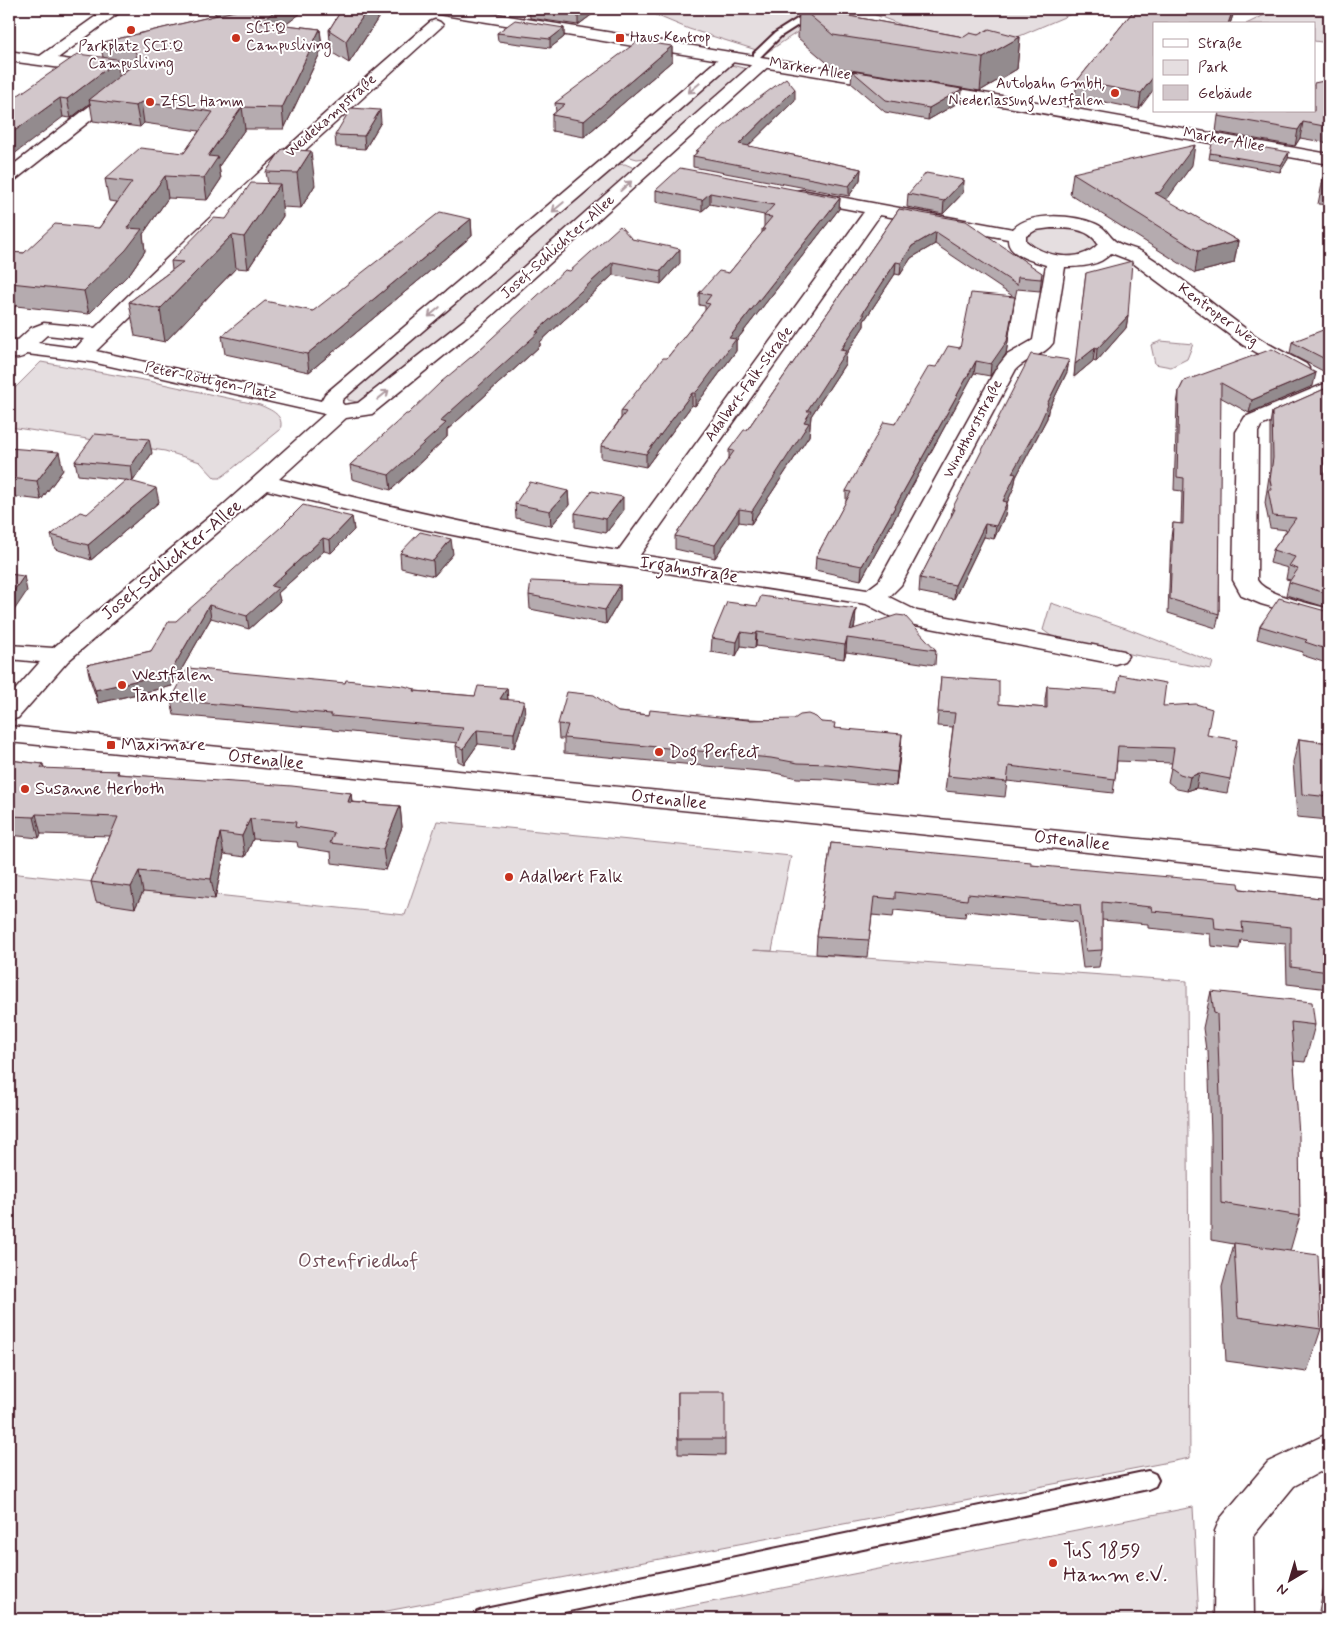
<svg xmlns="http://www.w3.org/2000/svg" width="1338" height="1628" viewBox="0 0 1338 1628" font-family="Mynerve,sans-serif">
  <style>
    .green { fill: #e5dee0; stroke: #987e86 }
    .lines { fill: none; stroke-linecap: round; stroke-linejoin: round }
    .service-casing { stroke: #4a1f2b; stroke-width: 4 }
    .minor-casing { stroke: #4a1f2b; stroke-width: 3 }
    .tertiary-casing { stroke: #4a1f2b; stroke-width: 3 }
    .secondary-casing { stroke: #4a1f2b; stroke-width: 3 }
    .service { fill: #fff; fill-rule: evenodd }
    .minor { fill: #fff; fill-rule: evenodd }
    .tertiary { fill: #fff; fill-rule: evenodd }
    .secondary { fill: #fff; fill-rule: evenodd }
    .wall { fill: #b5abaf; stroke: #4a1f2b; fill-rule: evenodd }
    .shaded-wall { fill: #938b8e; stroke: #4a1f2b }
    .building { fill: #d2c7cb; stroke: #4a1f2b }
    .oneway { stroke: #ae9aa0 }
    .poi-dot { fill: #c8321e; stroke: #fff; stroke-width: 2 }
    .labels { text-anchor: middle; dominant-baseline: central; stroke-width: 4; stroke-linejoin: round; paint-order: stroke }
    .far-poi-label { font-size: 15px; fill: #4a1f2b; stroke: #fff; text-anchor: start }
    .far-street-label { font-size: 15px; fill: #4a1f2b; stroke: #fff }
    .street-label { font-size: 18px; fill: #4a1f2b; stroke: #fff }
    .poi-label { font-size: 18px; fill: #4a1f2b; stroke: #fff; text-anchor: start }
    .near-park-label { font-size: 21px; fill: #714f58; stroke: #fff }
    .near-poi-label { font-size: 21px; fill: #4a1f2b; stroke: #fff; text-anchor: start }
  </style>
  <rect width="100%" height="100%" fill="#fff"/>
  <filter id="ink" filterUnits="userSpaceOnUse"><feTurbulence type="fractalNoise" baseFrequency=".02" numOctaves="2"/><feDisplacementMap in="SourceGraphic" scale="10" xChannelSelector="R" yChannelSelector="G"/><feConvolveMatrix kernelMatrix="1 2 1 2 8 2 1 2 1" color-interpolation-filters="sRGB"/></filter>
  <g filter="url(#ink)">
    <!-- green -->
    <path class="green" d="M641 9H832L766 53 689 29Z
      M860 9H1083L994 47 933 37Z
      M1277 9H1329V43L1314 41V24H1246Z
      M731 65 748 69 646 158 637 159 630 157 629 154Z
      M625 164 632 167 634 170 389 386 361 403 348 400 347 395 616 165Z
      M1054 225C1068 228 1093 228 1098 244 1077 268 1048 254 1025 242L1026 234 1030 231Z
      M1161 341 1193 344 1187 359 1171 367 1155 364 1151 345Z
      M41 362 149 381 260 405C271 410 285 415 280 430L227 473 220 478H215L200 462 165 451 10 427 9 424V394Z
      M1051 603 1126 628 1213 662 1211 669 1058 641 1043 630Z
      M437 821 791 856 772 951 753 950 1187 981 1190 1458 345 1619H9V873L405 915Z
      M1193 1507 1199 1619H625Z"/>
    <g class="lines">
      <!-- service casing -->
      <g class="service-casing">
        <path id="service" d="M813 9H823L781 36 760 57H754V53L775 33Z
          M1148 1471 1155 1474 1158 1480 1155 1486 1148 1489 531 1619H474L477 1612 485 1609Z"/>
      </g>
      <!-- minor casing -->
      <g class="minor-casing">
        <path id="minor" d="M106 9H124L58 58 132 69 137 74 138 83 15 180 9 181V168L122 81 121 76 9 61V51L40 56Z
          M435 20 440 22 443 25 440 28 261 190 96 351 321 401 325 394 599 162 725 53H737L739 56 737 59 611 170 342 400V403L344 405 358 403 464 320 758 59H770L772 62 770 65 478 328 372 414 346 418 279 479C391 507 504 533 618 551L864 212 796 199 793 195 796 191 802 190 1013 229C1030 211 1075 215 1096 224 1106 228 1108 235 1115 241 1123 247 1136 248 1144 253 1183 277 1218 310 1256 336 1272 347 1290 355 1306 364L1309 368 1306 372 1299 374 1292 372 1243 345 1129 260 1111 253C1100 266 1080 267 1065 267L1053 343C1045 355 1027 358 1016 369L901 585 889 597 917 611 1124 651 1128 656 1124 661 1115 664 910 624 901 622 866 604 558 556 423 529 267 490 68 661 18 718 9 720V697L40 662 9 659V645L53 648 220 508 325 414 92 362 27 354C21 359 16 359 9 357V339L18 340 31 328 44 323 95 328C202 222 315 121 430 22ZM880 215 1008 239C1007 255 1033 261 1046 265L1033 340 1007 355 997 367 879 581 867 590 640 555ZM1051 228C1068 228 1089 228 1098 244 1081 264 1044 257 1026 241V236L1036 230ZM47 335 84 339 76 348 38 343Z
          M1329 382V396L1261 426 1258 432 1257 580C1265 595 1312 604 1329 609V624L1261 604 1242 596 1233 580 1236 432 1245 417Z
          M1329 1433V1467L1294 1486 1253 1536 1254 1619H1214L1215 1531 1220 1519 1268 1462Z"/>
      </g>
      <!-- tertiary casing -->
      <g class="tertiary-casing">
        <path id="tertiary" d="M430 9H465L1008 97 1329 154V164L1008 107 438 14 433 12Z"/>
      </g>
      <!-- secondary casing -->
      <g class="secondary-casing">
        <path id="secondary" d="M9 726 1249 850 1329 860V878L919 834 9 742Z"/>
      </g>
      <!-- service -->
      <use href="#service" class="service"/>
      <!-- minor -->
      <use href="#minor" class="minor"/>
      <!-- tertiary -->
      <use href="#tertiary" class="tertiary"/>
      <!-- secondary -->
      <use href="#secondary" class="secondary"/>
    </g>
    <!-- wall -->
    <path class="wall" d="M214 9H304L305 10 285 25 320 29 322 49 284 129H245L219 166 221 179 207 200 168 198 143 234 145 251 130 273 89 314 16 306 10 312H9V252L24 253 99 228 117 202 109 201 105 179 184 153 199 131 144 123 140 127 93 121 90 103 71 118 63 117 14 98 103 57 100 43 218 15 215 14ZM117 65 130 67 119 76Z
      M342 9H384L349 63 331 52 329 30Z
      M529 9H598V10L578 25 530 18Z
      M799 9H811L964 37 978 35 1020 37 1017 69 980 91 832 67 798 38Z
      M1135 9H1235L1230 24H1154L1139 109 1075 96 1077 81Z
      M564 28V37L550 48 498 41 497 33Z
      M672 46V61L584 137 552 131V115L556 112 555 103Z
      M852 71 962 89 961 101 928 120 885 112 851 83Z
      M1329 80V143L1300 138 1295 146 1216 132 1218 116Z
      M795 100 748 146 861 169 860 180 849 196 693 167V156L696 154V151Z
      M381 122 365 149 336 147 335 135Z
      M282 149 315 185 301 208 282 207 283 216 248 269 236 268 165 342 135 336 129 302 172 270 171 261 226 219 268 184 266 172Z
      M1210 153 1288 159 1280 172 1209 159Z
      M1329 159V205L1318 204 1325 169Z
      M1192 165 1166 200 1238 241 1234 263 1195 273 1070 194 1073 173Z
      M964 180 963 193 943 214 907 207 908 194Z
      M656 190 840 198 839 209 736 341V351L699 401 695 406 692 405 646 467 601 458V446L621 418V411L667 358 705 311V306L699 305V293L729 273 762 233V229L764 227V215L710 204 702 211 656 202Z
      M899 209 1042 273 1040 291 1017 289 1015 298V297L1006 354 990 376 974 373 861 580 815 570 816 557 846 502V491L936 367 960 348 1014 297 935 244 911 258 900 275 895 274 864 321V326L846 354 845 364 811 416 809 436 751 524 739 522 715 558 675 549V536L729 458V450L747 430Z
      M471 219 472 236 309 372 225 354 222 336 313 311Z
      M632 239 680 263 661 284 613 275 540 342V346L447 430V437L391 490 352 479 350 465 408 414 477 352 570 271Z
      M1086 273 1128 316 1126 328 1096 362 1093 361 1074 377Z
      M1329 329V374L1290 354 1292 342Z
      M1069 360 1067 372 1048 411 1047 418 1037 437 1016 477 1014 487 1007 503 1005 515 994 539 984 537 954 599 919 592 920 578 951 518 952 509Z
      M1184 381 1313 386 1249 413 1220 397 1219 614 1216 628 1168 613 1171 537 1173 523 1181 524 1182 491 1174 490 1177 404 1179 391Z
      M1329 387V463L1324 462 1329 563V608L1286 595 1289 582 1290 580 1286 579 1288 568 1270 563 1273 550 1287 530 1270 528 1265 503 1270 470V424L1272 412Z
      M9 448 63 470 41 500 9 496Z
      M152 453 133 481 78 475 75 461Z
      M568 491 569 505 551 526 516 518 515 504Z
      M159 502 91 560 55 549 51 535 87 514Z
      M623 511 606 533 575 527V513Z
      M352 517 354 530 331 553 324 551 278 593 280 601 249 629 211 618 172 686 98 703 90 679 87 665 151 651 176 621Z
      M400 553 453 554 434 576 401 568Z
      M620 585V600L606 624 530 609 529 595Z
      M757 606 856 609 855 623 854 629 936 650 935 665 846 652 844 659 756 646 755 648 741 646 736 656 711 652 712 638Z
      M1329 612V664L1302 655 1303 652 1257 639 1260 626Z
      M941 677 999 704 1045 708V700L1047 686 1163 706 1207 735 1230 779 1227 793 1196 788 1187 791 1177 789 1168 782 1172 763 1117 761 1115 779 1113 793 1007 781 1005 797 945 791 953 727 937 726Z
      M345 683 415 689V691L475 696 507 688 508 699 525 716 514 748 478 744 464 764 458 761 456 746 458 743 332 730V729L174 715 171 700Z
      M618 712 649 715 821 722 835 728 901 748 896 786 827 779 797 778 771 772 564 753V739H559L558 724Z
      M1299 739 1329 743V823V820L1297 817 1293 762Z
      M9 760 43 764 44 769 118 771 119 774 351 793 352 802 400 806 402 827 386 870 332 863 331 852 298 847 297 842 253 839 245 857 224 854 215 899 143 892 135 908 96 902 91 882 110 836 41 834 39 838 9 835Z
      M831 843 1031 865 1329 899V989L1287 984 1286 944 1241 940 1239 949 1211 946 1210 934 1148 928V924L1102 920V950L1099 967 1083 968 1077 922 966 911 965 917 894 910 893 917 872 915 867 957 816 954 817 937Z
      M1211 991 1315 1025 1305 1062 1294 1061 1300 1216 1290 1251 1321 1329 1307 1372 1226 1361 1222 1287 1234 1244 1211 1240V1134L1208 1051 1206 1050 1203 1028Z
      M678 1392 725 1439V1455L678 1454Z
      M1329 1561V1614L1319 1611Z"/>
    <!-- shaded-wall -->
    <path class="shaded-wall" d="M278 9H304L305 10 263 42 260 22Z
      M368 9H384L349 63 346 41Z
      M585 9H598V10L578 25V14Z
      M1233 9H1235L1230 24H1228Z
      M564 28V37L550 48V39Z
      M320 29 322 49 284 129 282 108Z
      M1020 37 1017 69 980 91 983 58Z
      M672 46V61L584 137V121Z
      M117 61 120 80 89 100 90 103 71 118 67 99Z
      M1154 76V89L1139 109 1141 93Z
      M795 89V100L739 155V144Z
      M962 89 961 101 928 120 929 108Z
      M60 98 63 117 9 158V135Z
      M141 102 144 123 140 127 136 106Z
      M242 107 245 129 219 166 221 179 207 200 204 178 208 156Z
      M380 110 381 122 365 149 364 136Z
      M1303 122 1300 138 1295 146 1298 130Z
      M1195 145 1192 165 1157 213 1155 193Z
      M311 151 315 185 301 208 297 173Z
      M1289 152 1288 159 1280 172 1281 165Z
      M861 169 860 180 849 196V186Z
      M165 176 168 198 143 234 145 251 130 273 89 314 84 291 127 228Z
      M964 180 963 193 943 214 944 201Z
      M280 184 283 216 248 269 244 237Z
      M710 193V204L702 211V200Z
      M840 198 839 209 736 341V351L699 401 695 406V393L729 338Z
      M471 219 472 236 309 372 307 354Z
      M936 232 935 244 911 258 900 275 901 263 912 246Z
      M232 235 236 268 165 342 160 309Z
      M1238 241 1234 263 1195 273 1198 251Z
      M680 249V263L661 284V271Z
      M613 262V275L540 342V346L447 430V437L391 490 389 475 440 421 536 332Z
      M896 262 895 274 864 321V326L846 354 845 364 811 416 809 436 751 524 752 511 804 422 807 411 862 314Z
      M11 283 16 306 10 312 9 304V286Z
      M1015 297 1006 354 990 376 991 364Z
      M1128 316 1126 328 1096 362 1097 349Z
      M1095 348 1093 361 1074 377 1075 364Z
      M1069 360 1067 372 1048 411 1047 418 1037 437 1016 477 1014 487 1007 503 1005 515 994 539 996 526 1012 473Z
      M976 361 974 373 861 580 862 566Z
      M1316 373 1313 386 1249 413 1252 400Z
      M692 393V405L646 467V454Z
      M149 439 152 453 133 481 131 466Z
      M59 452 63 470 41 500 37 481Z
      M156 488 159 502 91 560 88 545Z
      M568 491 569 505 551 526 550 511Z
      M623 497V511L606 533V519Z
      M739 509V522L715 558V545Z
      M352 517 354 530 331 553 330 540Z
      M985 524 984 537 954 599 955 585Z
      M323 538 324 551 278 593 280 601 249 629 247 616 271 586Z
      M451 539 453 554 434 576 433 561Z
      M24 576 27 591 9 618V598Z
      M620 585V600L606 624 605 610Z
      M209 605 211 618 172 686 98 703 95 690 170 673Z
      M856 609 855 623 851 638 850 630Z
      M741 632V646L736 656 737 642Z
      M757 632 756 646 755 648 756 634Z
      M847 638 846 652 844 659 845 645Z
      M507 688 508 703 500 699Z
      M524 701 525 716 514 748V733Z
      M477 730 478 744 464 764 463 749Z
      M902 734 901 748 896 786 897 772Z
      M1199 773 1196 788 1187 791 1190 777Z
      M351 793 353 813 348 802Z
      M400 806 402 827 386 870 383 849Z
      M36 814 41 834 39 838 34 817Z
      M250 819 253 839 245 857 242 836Z
      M220 833 224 854 215 899 211 879Z
      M139 871 143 892 135 908 131 887Z"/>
    <!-- building -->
    <path class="building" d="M243 9H278L260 22 320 29 282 108 242 107 208 156 218 157 204 178 165 176 127 228 142 229 126 250 84 291 11 283 9 286V252L24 253 55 224 99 228 132 182 105 179 140 148 184 153 213 112 141 102 136 106 89 100 137 62 136 53 130 47 100 43Z
      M342 9H368L346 41 329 30Z
      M545 9H585L578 14Z
      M802 9H811L964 37 970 33 978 35 989 29 1020 37 983 58 833 35Z
      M1135 9H1233L1228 24H1154V76L1141 93 1077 81Z
      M515 20 564 28 550 39 497 33Z
      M638 41 672 46 584 121 552 115 565 104 555 103Z
      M78 54 116 59 117 61 67 99 60 98 9 135V98H14Z
      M852 71 962 89 929 108 886 100Z
      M786 78 795 89 739 144 861 169 849 186 693 156 699 151H696L740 112Z
      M1329 80V127L1303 122 1298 130 1218 116 1220 111H1314V83Z
      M351 108 380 110 364 136 335 135Z
      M1213 139 1289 152 1281 165 1210 153Z
      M1195 145 1160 192 1155 193 1238 241 1198 251 1073 173Z
      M282 149 311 151 297 173 266 172Z
      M1329 159V170L1325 169Z
      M680 168 840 198 729 338 736 339 699 389 695 393H692L646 454 601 446 626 412 621 411 663 358H667L710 304 705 303 711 295 699 293 719 271 729 273 765 229H762L772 217 764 216 774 205 710 193 702 200 656 190Z
      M926 173 964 180 944 201 908 194Z
      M251 183 280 184 244 237 232 235 160 309 129 302 183 262 171 261 213 218 226 219Z
      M899 209 966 221 1042 273 1041 279 1018 277 1017 285 936 232 912 246 901 263 896 262 862 314H865L840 350 846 351 807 411H811L804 422 809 423 752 511 739 509 715 545 675 536 734 451 729 450 744 430H747Z
      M440 212 471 219 307 354 222 336 265 301 313 311Z
      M620 226 632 239 680 249 661 271 613 262 536 332H539L440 421 446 423 389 475 350 465 406 414H408L441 382 477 352 565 270 570 271Z
      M1132 261 1128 316 1097 349 1095 348 1075 364 1086 273Z
      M971 293 1015 297 1007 341 991 364 976 361 862 566 816 557 851 492 846 491 884 422 895 424 929 366 936 367 948 346 960 348Z
      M1328 328 1329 329V361L1292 342Z
      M1272 349 1316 373 1252 400 1221 383 1219 614 1170 599 1173 523 1183 524 1184 478 1177 477 1179 391 1184 381Z
      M1031 354 1069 360 1047 404 1048 405 1039 425 1012 473 1016 474 1003 501 1007 502 996 526 985 524 955 585 920 578 955 509H952Z
      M1329 387V450L1323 449 1329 563V594L1289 582 1298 569 1289 566 1295 557 1273 550 1296 518 1273 516 1268 490H1272L1270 480 1273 458 1272 412Z
      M95 434 149 439 131 466 75 461Z
      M9 448 59 452 37 481 9 478Z
      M126 480 156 488 88 545 51 535 80 512 87 514Z
      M530 482 568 491 550 511 515 504Z
      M592 491 623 497 606 519 575 513Z
      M303 505 352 517 330 540 323 538 271 586 278 588 247 616 209 605 170 673 95 690 87 665 151 651 169 621H176L281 527Z
      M420 532 451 539 433 561 400 553Z
      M9 574 24 576 9 598Z
      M531 581 620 585 605 610 529 595Z
      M761 596 856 609 850 630 897 615 905 616 936 650 847 638 845 645 757 632 756 634 741 632 737 642 712 638 727 602 757 606Z
      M1279 598 1329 612V650L1305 642 1307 640 1260 626Z
      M188 668 345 683 346 680 404 686 415 689 414 691 475 696 478 686 507 688 500 699 524 701 514 733 477 730 463 749 456 746 463 728 331 716V714L171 700Z
      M1120 675 1166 683 1163 706 1196 704 1212 709 1207 735 1237 740 1230 779 1199 773 1190 777 1180 774 1171 768 1174 748 1118 746 1115 779 1009 766 1007 782 947 776 955 713 938 712 941 677 999 681V704L1047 708V686L1117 691Z
      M567 692 594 695 618 712 649 715 650 710 748 720 794 719 800 715 808 714 816 717 821 722 835 723 834 728 902 734 897 772 828 764 798 763 771 758 564 738 568 725 558 724Z
      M1299 739 1329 743V797L1302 794Z
      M9 760 43 764 41 768 118 771 117 774 292 786 351 793 348 802 400 806 383 849 330 843 334 833 295 827 296 822 250 819 242 836 220 833 211 879 139 871 131 887 91 882 118 817 36 814 34 817 9 816Z
      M831 843 1031 862V865L1239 883 1240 889 1329 899V972L1291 967V927L1242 922 1243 932 1215 929 1214 917 1152 911 1151 907 1102 902V950L1086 951 1080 905 968 894 967 900 895 892V899L874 897 869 940 817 937Z
      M1211 991 1312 1002 1315 1025 1291 1022 1299 1135 1300 1216 1221 1203 1220 1097 1217 1014 1214 1013Z
      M1234 1243 1318 1255 1321 1329 1238 1317Z
      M678 1392H725V1439H678Z
      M1329 1567V1606L1322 1603Z"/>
    <!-- one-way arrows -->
    <defs><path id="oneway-shaft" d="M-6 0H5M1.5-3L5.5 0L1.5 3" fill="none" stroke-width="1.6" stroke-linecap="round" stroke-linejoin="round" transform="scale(1.25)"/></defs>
    <g class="oneway">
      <use href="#oneway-shaft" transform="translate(694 88) rotate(140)"/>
      <use href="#oneway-shaft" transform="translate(626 186) rotate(-42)"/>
      <use href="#oneway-shaft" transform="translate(558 207) rotate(140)"/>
      <use href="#oneway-shaft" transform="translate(434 312) rotate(140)"/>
      <use href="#oneway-shaft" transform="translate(383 395) rotate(-39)"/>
    </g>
  </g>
  <!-- markers -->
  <g class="poi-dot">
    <circle cx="131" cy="30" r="5"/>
    <circle cx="236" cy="38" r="5"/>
    <rect x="615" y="33" width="10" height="10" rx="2.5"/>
    <circle cx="1115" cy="93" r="5"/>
    <circle cx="150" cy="102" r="5"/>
    <circle cx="122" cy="685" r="5"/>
    <rect x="106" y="740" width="10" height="10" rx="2.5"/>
    <circle cx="659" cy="752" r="5"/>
    <circle cx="25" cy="789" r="5"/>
    <circle cx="509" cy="877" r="5"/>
    <circle cx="1053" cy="1563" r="5"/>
  </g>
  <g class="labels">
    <!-- far-poi labels -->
    <g class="far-poi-label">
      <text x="246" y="29">SCI:Q<tspan x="246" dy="17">Campusliving</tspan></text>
      <text x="630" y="38">Haus Kentrop</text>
      <text x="131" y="47" text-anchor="middle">Parkplatz SCI:Q<tspan x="131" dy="17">Campusliving</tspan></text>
      <text x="1105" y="84" text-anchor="end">Autobahn GmbH,<tspan x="1105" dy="17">Niederlassung Westfalen</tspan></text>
      <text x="160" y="102">ZfSL Hamm</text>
    </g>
    <!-- far-street labels -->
    <g class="far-street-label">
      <text transform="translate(810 69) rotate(9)">Marker Allee</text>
      <text transform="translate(331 116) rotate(-42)">Weidekampstraße</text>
      <text transform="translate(1224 140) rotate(10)">Marker Allee</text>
      <text transform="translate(558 247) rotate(-42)">Josef-Schlichter-Allee</text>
      <text transform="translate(1218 315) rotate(36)">Kentroper Weg</text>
      <text transform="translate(211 381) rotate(12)">Peter-Röttgen-Platz</text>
      <text transform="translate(749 384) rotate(-54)">Adalbert-Falk-Straße</text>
      <text transform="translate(973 429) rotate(-62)">Windthorststraße</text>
    </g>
    <!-- street labels -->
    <g class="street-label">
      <text transform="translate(172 560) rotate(-40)">Josef-Schlichter-Allee</text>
      <text transform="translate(689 570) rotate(9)">Irgahnstraße</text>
      <text transform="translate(266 760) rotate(6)">Ostenallee</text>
      <text transform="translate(669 800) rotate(6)">Ostenallee</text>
      <text transform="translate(1072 841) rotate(6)">Ostenallee</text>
    </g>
    <!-- poi labels -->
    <g class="poi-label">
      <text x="132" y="675">Westfalen<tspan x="132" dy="21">Tankstelle</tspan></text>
      <text x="121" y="745">Maximare</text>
      <text x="669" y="752">Dog Perfect</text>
      <text x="35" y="789">Susanne Herboth</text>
      <text x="519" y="877">Adalbert Falk</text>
    </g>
    <!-- near-park labels -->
    <g class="near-park-label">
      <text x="358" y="1261">Ostenfriedhof</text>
    </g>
    <!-- near-poi labels -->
    <g class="near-poi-label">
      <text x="1063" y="1551">TuS 1859<tspan x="1063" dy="24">Hamm e.V.</tspan></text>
    </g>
  </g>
  <!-- margin -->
  <rect width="1338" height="1628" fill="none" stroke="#fff" stroke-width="30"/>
  <rect x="15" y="15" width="1308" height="1598" fill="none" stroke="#4a1f2b" stroke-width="2" filter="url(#ink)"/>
  <!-- legend -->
  <rect x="1153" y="22" width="162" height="90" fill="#ffffff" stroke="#b7a5aa"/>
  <rect x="1163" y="39" width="25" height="8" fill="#ffffff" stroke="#b7a5aa"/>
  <text x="1198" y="48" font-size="15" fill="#4a1f2b">Straße</text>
  <rect x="1163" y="60" width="25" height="15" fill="#e5dee0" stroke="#b7a5aa"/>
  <text x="1198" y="72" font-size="15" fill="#4a1f2b">Park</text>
  <rect x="1163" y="85" width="25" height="15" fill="#d2c7cb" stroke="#b7a5aa"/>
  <text x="1198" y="98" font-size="15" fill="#4a1f2b">Gebäude</text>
  <!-- north arrow -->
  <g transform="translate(1290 1580) rotate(218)" stroke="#ffffff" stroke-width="4" paint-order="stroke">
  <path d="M0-4L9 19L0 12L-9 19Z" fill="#4a1f2b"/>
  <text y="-8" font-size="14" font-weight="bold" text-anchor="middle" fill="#4a1f2b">N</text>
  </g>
</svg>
